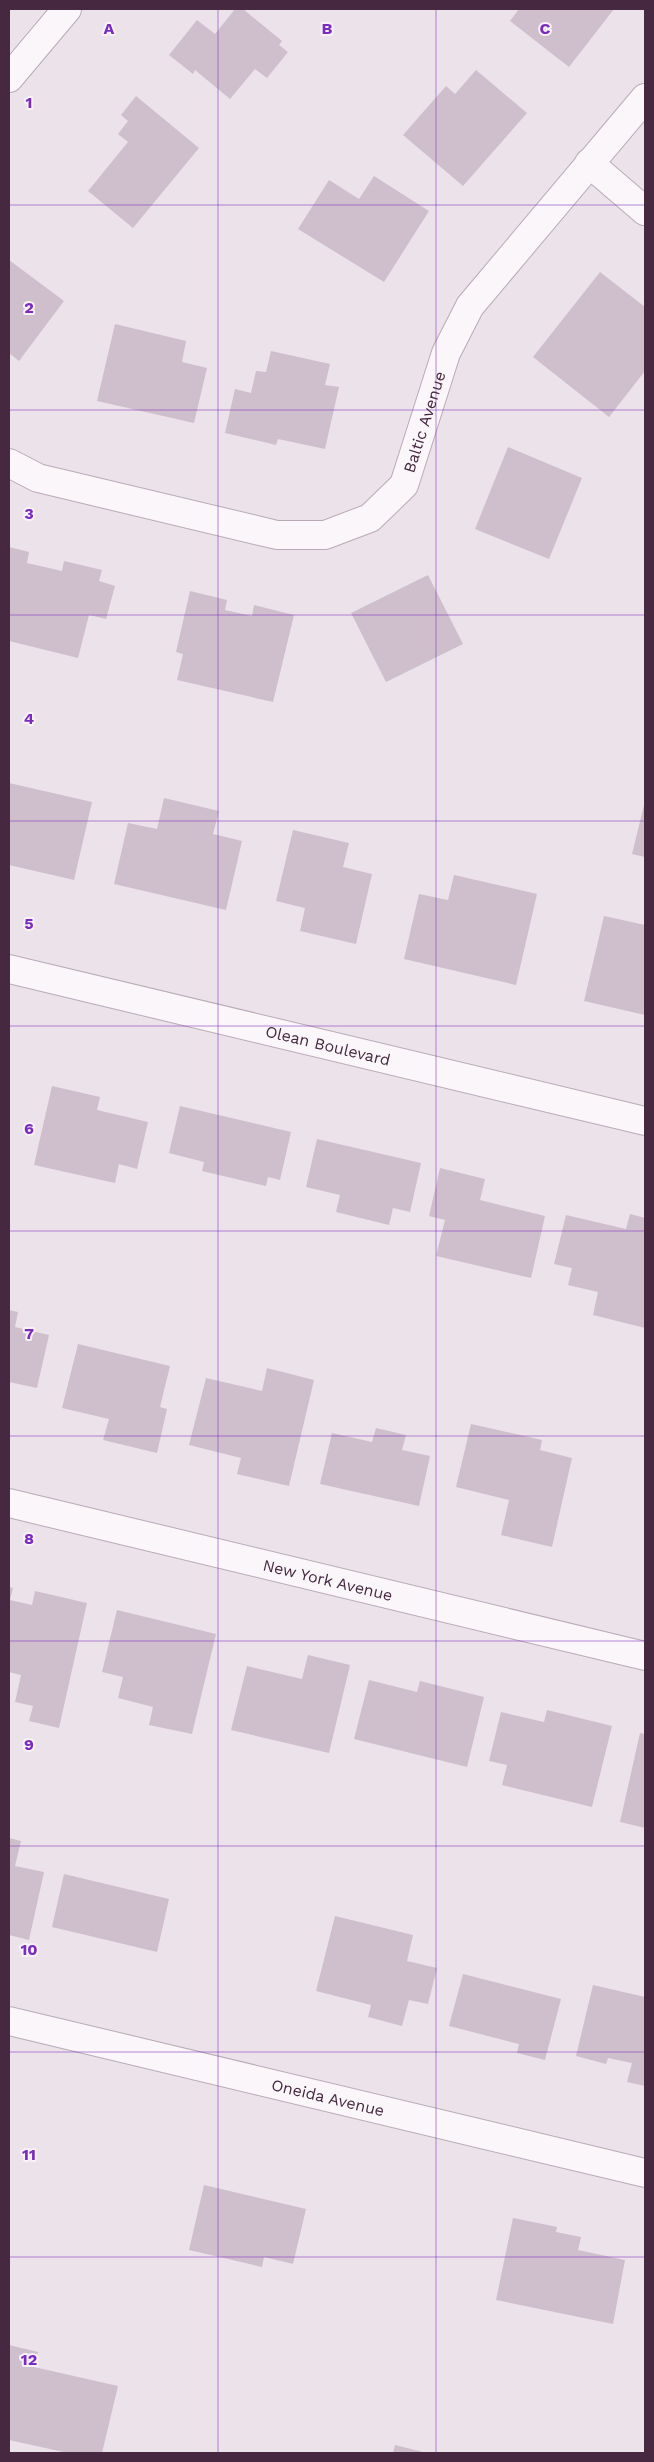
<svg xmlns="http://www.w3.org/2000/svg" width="654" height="2462" viewBox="0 0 654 2462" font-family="'Work Sans',sans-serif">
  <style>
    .building { fill: #cfbfcc }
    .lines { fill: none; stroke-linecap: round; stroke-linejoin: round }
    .minor-casing { stroke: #baaab7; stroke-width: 30 }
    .tertiary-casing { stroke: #baaab7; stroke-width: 30 }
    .minor { stroke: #faf6f9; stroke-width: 28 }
    .tertiary { stroke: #faf6f9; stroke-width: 28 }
    .grid { fill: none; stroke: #7b2cbf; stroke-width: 1; stroke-opacity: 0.55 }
    .labels { text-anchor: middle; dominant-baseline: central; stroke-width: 4; stroke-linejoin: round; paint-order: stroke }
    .street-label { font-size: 16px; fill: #462840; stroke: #f9f2f8 }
    .grid-label { font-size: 16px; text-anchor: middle; font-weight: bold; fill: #7b2cbf; stroke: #f9f2f8; stroke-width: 4; stroke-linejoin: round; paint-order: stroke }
  </style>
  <rect width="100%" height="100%" fill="#ece2ea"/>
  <!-- building -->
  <path class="building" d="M235 9H243L282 41 279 45 288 52 267 78 255 69 230 99 195 70 193 74 169 55 197 20 215 34Z
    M519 9H614L569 67 510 21Z
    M476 70 527 113 463 186 403 135 446 86 455 94Z
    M136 96 199 148 133 228 88 191 128 142 118 134 128 121 121 115Z
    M374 176 429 211 384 282 298 229 329 180 359 199Z
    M9 260 64 301 19 361 9 353Z
    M600 272 645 307V371L609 417 533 357Z
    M115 324 186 341 182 362 207 368 194 423 97 401Z
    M271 351 330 364 325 385 339 387 325 449 278 439 276 445 225 433 235 389 251 393 256 371 266 372Z
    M508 447 582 478 549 559 475 529Z
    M9 547 29 552 27 563 62 571 64 561 102 570 99 581 115 586 106 619 89 615 78 658 9 641Z
    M428 575 463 644 386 682 351 613Z
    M190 591 227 600 225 610 252 616 254 605 294 615 273 702 177 680 183 654 176 652Z
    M9 783 92 802 74 880 9 865Z
    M164 798 219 811 213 834 242 841 226 910 114 884 128 823 157 829Z
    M645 801V857L632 854Z
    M293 830 349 843 343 867 372 874 356 944 300 931 305 908 276 901Z
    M454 875 537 894 516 985 404 959 419 894 448 900Z
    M604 916 645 925V1015L584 1001Z
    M52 1086 100 1097 97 1110 148 1122 137 1169 119 1164 115 1183 34 1165Z
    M180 1106 291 1132 280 1180 268 1177 266 1186 202 1171 204 1162 169 1153Z
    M317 1139 421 1163 410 1212 393 1208 389 1225 336 1212 340 1195 306 1187Z
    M440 1168 485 1179 480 1200 545 1216 531 1278 436 1256 445 1220 429 1216Z
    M630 1214 645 1218V1328L593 1315 598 1292 568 1285 572 1268 554 1264 566 1215 626 1229Z
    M9 1310 18 1312 15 1327 49 1335 37 1388 9 1382Z
    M78 1344 170 1366 160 1407 167 1409 157 1453 103 1440 109 1419 62 1408Z
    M267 1368 314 1380 289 1486 237 1474 241 1458 189 1445 206 1378 262 1391Z
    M471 1424 542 1440 540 1450 572 1458 552 1547 501 1535 509 1500 456 1487Z
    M376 1428 406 1435 402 1450 430 1456 419 1506 320 1484 332 1433 372 1442Z
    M9 1587 13 1588 10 1600 32 1605 35 1591 87 1603 59 1728 29 1721 33 1706 15 1702 21 1675 9 1672Z
    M117 1610 216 1634 192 1734 149 1725 153 1707 118 1698 123 1677 102 1672Z
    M308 1655 350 1665 329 1753 231 1730 247 1666 302 1679Z
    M369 1680 417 1692 420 1681 484 1697 467 1767 354 1739Z
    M547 1710 612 1726 592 1807 502 1785 507 1765 489 1761 501 1712 544 1722Z
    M640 1733 645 1734V1828L620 1822Z
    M9 1838 21 1841 15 1866 44 1872 29 1940 9 1935Z
    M64 1874 169 1899 157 1952 52 1927Z
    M335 1916 413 1935 407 1961 437 1968 428 2004 409 2000 402 2026 368 2017 371 2005 316 1991Z
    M463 1974 561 1999 545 2060 517 2053 519 2044 449 2026Z
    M593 1985 645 1997V2086L627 2082 632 2063 608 2058 606 2064 576 2056Z
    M204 2185 306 2209 293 2264 264 2257 262 2267 189 2250Z
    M513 2218 557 2227 556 2232 581 2237 578 2250 625 2260 613 2324 496 2300Z
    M9 2345 38 2352 34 2367 118 2386 102 2453H68L9 2440Z
    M395 2445 427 2453H393Z"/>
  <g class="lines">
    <!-- minor casing -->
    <g class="minor-casing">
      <g id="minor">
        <path d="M589 163 645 211"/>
        <path id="s1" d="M9 463 38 478 277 535H325L370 518 404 485 446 353 470 306 645 98"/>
        <path id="s2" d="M9 1503 645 1656"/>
        <path id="s3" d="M9 2021 645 2173"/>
      </g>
    </g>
    <!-- tertiary casing -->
    <g class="tertiary-casing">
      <g id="tertiary">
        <path d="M9 78 67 9"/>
        <path id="s4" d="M9 969 645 1121"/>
      </g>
    </g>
    <!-- minor -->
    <use href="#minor" class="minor"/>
    <!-- tertiary -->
    <use href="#tertiary" class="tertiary"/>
  </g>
  <!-- grid -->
  <path class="grid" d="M218 9V2453M436 9V2453M9 205H645M9 410H645M9 615H645M9 821H645M9 1026H645M9 1231H645M9 1436H645M9 1641H645M9 1846H645M9 2052H645M9 2257H645"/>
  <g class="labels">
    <!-- street labels -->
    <g class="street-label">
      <text stroke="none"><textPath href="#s1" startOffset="488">Baltic Avenue</textPath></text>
      <text stroke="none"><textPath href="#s4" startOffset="328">Olean Boulevard</textPath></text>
      <text stroke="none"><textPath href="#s2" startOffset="328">New York Avenue</textPath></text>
      <text stroke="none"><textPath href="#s3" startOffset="328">Oneida Avenue</textPath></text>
    </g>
  </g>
  <g class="grid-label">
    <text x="109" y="34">A</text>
    <text x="327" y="34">B</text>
    <text x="545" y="34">C</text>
    <text x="29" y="108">1</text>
    <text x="29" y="313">2</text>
    <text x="29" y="519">3</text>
    <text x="29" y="724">4</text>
    <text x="29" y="929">5</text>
    <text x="29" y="1134">6</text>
    <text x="29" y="1339">7</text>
    <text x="29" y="1544">8</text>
    <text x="29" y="1750">9</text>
    <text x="29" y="1955">10</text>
    <text x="29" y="2160">11</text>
    <text x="29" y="2365">12</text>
  </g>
  <!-- border -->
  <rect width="654" height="2462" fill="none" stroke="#462840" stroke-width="20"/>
</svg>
